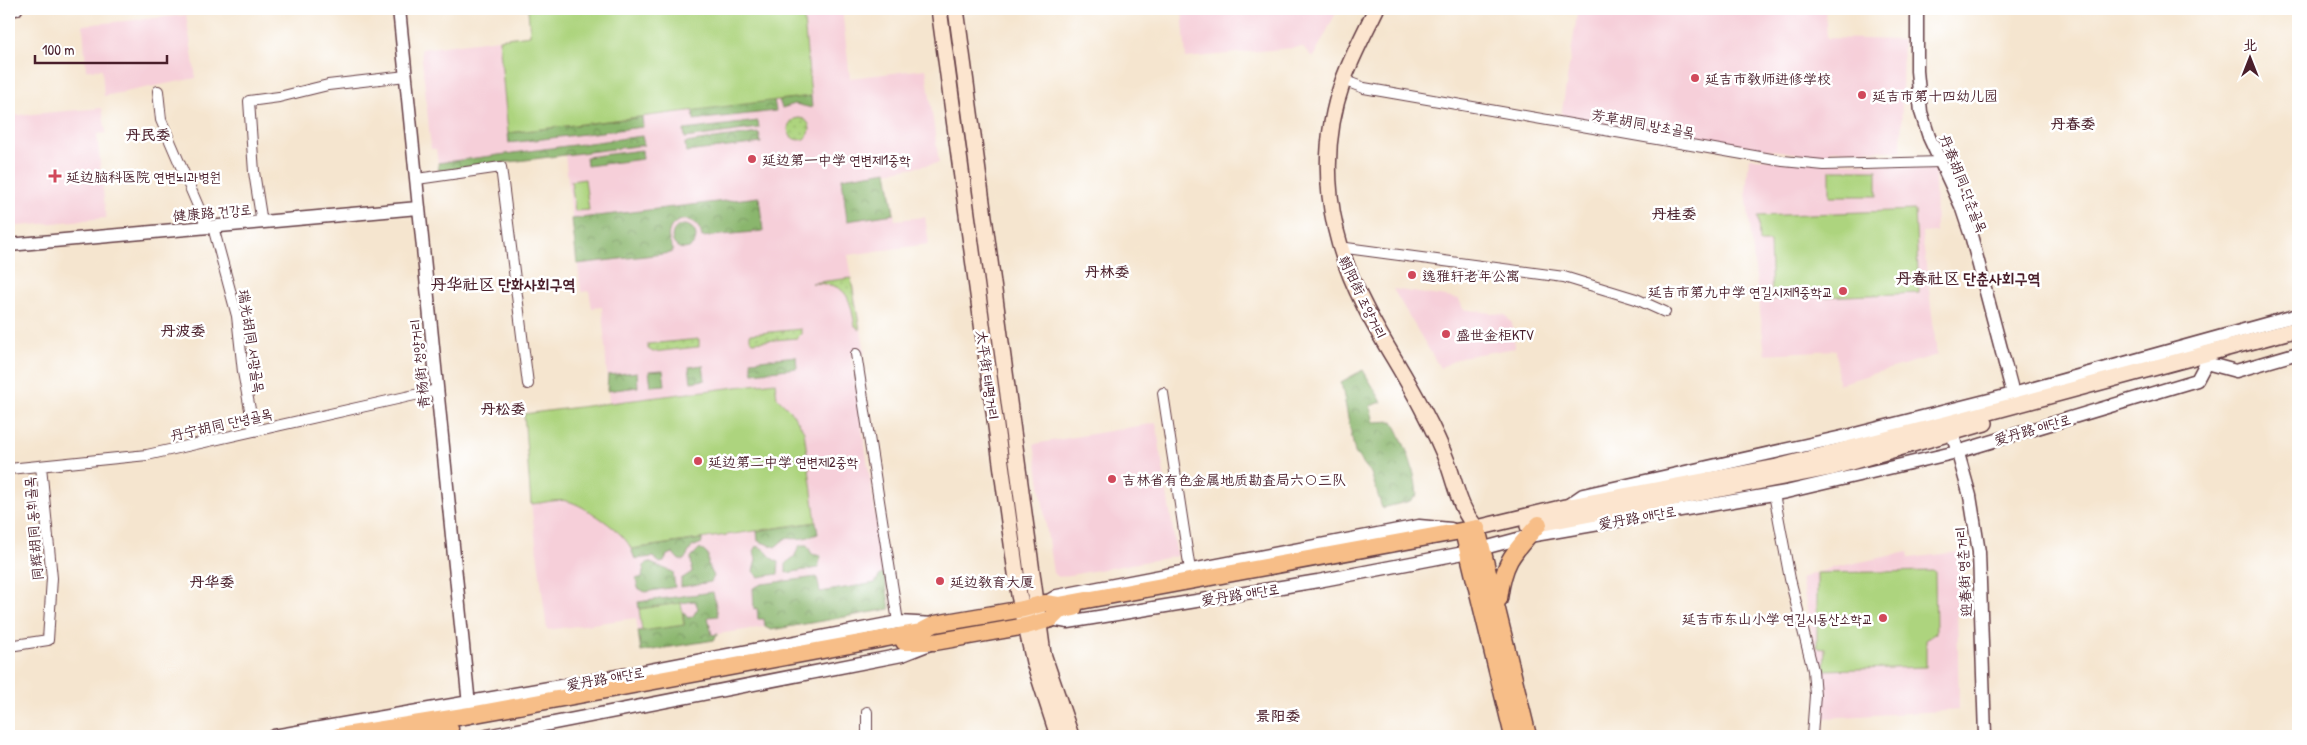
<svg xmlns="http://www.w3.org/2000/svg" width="2307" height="745" viewBox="0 0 2307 745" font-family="'Patrick Hand','LXGW WenKai TC','Poor Story',sans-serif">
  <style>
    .built { fill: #f6cfd9 }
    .grass { fill: url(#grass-dots); stroke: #7c7a54 }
    .forest { fill: url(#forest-crowns); stroke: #6a6a4c }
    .park { fill: #add47e; stroke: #7c7a54 }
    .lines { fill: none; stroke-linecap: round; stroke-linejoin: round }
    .minor-casing { stroke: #643d44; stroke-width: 12 }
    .tertiary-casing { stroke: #643d44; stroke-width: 15 }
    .secondary-casing { stroke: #643d44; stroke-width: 18 }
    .primary-casing { stroke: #643d44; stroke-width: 19 }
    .minor { stroke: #fff; stroke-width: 10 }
    .tertiary { stroke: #fff; stroke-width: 12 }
    .secondary { stroke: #fce5cf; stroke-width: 15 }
    .primary { stroke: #f7be88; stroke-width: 16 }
    .poi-dot { fill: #d1495b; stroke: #fff; stroke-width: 2 }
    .labels { text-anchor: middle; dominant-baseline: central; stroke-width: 5; stroke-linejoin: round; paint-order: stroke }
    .poi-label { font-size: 14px; fill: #4a1f2b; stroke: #fff; text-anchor: start }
    .street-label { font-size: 14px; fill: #4a1f2b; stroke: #fff }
    .neighbourhood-label { font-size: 15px; font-weight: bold; fill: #4a1f2b; stroke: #fff }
    .quarter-label { font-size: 16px; font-weight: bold; fill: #4a1f2b; stroke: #fff }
  </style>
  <defs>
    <pattern id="grass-dots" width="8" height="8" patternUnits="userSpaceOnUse" patternTransform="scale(1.25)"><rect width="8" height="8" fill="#add47e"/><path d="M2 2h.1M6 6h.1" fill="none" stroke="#96b66d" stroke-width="1.8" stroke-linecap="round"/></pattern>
    <pattern id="forest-crowns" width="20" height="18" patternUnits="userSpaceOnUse" patternTransform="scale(1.25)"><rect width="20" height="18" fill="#8ab66d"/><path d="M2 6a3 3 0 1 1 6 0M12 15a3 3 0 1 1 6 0" fill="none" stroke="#73935a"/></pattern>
  </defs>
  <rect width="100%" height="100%" fill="#fff"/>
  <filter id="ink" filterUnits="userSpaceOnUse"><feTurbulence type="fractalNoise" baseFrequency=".02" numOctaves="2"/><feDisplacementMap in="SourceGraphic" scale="10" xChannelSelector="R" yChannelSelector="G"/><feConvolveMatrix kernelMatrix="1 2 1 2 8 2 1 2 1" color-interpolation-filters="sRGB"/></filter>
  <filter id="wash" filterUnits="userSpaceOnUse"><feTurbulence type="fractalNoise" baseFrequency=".0096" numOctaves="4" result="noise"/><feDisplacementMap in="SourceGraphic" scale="20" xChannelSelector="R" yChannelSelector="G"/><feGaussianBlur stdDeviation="1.12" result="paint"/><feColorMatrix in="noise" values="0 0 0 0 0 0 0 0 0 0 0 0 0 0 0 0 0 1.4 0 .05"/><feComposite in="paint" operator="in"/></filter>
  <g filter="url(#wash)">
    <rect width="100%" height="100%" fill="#f5e5cf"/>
    <!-- built -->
    <path class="built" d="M528 9H842L850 78 926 69 939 163 887 172 895 220 925 217 929 244 848 255 865 353 851 355 890 609 771 630 765 627 718 634 714 640 641 652 636 618 547 630 531 504 524 414 605 405 609 402 602 307 592 308 589 291 581 292 565 155 439 171 436 149H431L421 49 530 35Z
      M1182 9H1338L1313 58 1303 47 1186 58Z
      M1578 9H1825L1827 38 1903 40 1901 151 1831 150V159L1561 117Z
      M186 15 196 78 104 96 102 69 86 70 83 25Z
      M102 108 106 133 97 134 106 218 9 227V116Z
      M1749 158 1929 167 1935 171 1936 232 1922 233 1937 355 1838 384 1836 350 1765 354 1746 192Z
      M1393 289 1459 299 1463 309 1505 315 1512 323 1515 348 1461 357 1440 368Z
      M1156 423 1177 556 1059 577 1053 573 1034 444Z
      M1908 552 1909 558 1960 552 1964 599H1957L1959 710 1824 718 1819 670 1801 578 1831 568Z"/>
    <!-- grass -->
    <path class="grass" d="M788 129a11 11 0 1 1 22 0a11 11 0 1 1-22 0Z
      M851 278 860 330 855 326C849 294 847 284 812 283Z
      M801 329V334L797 338 753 342 750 339V334Z
      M699 339V347H697L653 352 648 349V344Z"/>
    <!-- forest -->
    <path class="forest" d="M811 96 812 108 795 104 782 108 779 100Z
      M774 100 776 111 694 120 693 110Z
      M642 117 643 127 509 143 508 133Z
      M758 121 759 128 685 138 684 130Z
      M759 133 761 143 686 152 685 143Z
      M642 136 644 145 439 171 438 163Z
      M642 150 643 159 587 166 586 157Z
      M887 171 894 214 847 221 842 178Z
      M759 197 763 231 702 237C697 206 655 221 673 249L671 253 577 264 572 219Z
      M672 237a12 12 0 1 1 24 0a12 12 0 1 1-24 0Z
      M796 356 797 368 753 373 751 361Z
      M703 365 705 380 691 382 689 367Z
      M663 370 665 385 651 386 649 371Z
      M1363 370 1382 402 1370 406 1374 422 1393 421C1405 445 1415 467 1417 495L1410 501 1382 508 1371 473 1355 453 1341 382Z
      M637 372 638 387 607 391 608 375Z
      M816 522 818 534C806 538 799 540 786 538L775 547 758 541 757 531Z
      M702 539V543L692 547 684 560H679L673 553 667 555 664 562 660 563 653 557 635 559 631 549Z
      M800 545H807L812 554 821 556 818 568 786 573V563L794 557Z
      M757 546C768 549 770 560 779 562L778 574 758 577 753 571 756 560 754 551Z
      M700 548 708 555V565L714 576 711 582 681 587V579L692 572 691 557Z
      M648 562 673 572 675 587 645 592 638 588 636 579 642 577 644 566Z
      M884 573 890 609 771 630 765 627 764 619H758L757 608 754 609 753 588 762 584 817 577 820 592 875 583 880 575Z
      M713 592 718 616 708 617 712 635 718 634 714 640 641 652 638 631 684 625 683 612 688 618 693 616 698 608 695 601 639 609 638 602Z"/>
    <!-- park -->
    <path class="park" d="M528 9H803L811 96 508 133 499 39 530 35Z
      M1830 170H1877V196H1830Z
      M585 179 589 210 575 211 571 181Z
      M1915 210 1919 293 1772 299 1770 242H1759L1758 216Z
      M775 382 777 397 791 411 804 431 816 522 631 549C627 534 583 504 567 501 556 499 543 503 531 504L524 414Z
      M1935 571 1936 633 1926 639V667L1824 670 1825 648 1817 647V573Z
      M681 603 684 625 642 631 639 609Z"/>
  </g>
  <g filter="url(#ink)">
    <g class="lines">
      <!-- minor casing -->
      <g class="minor-casing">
        <path id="minor" d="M1343 80 1364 88 1783 161 1824 165 1941 162
          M158 91 161 120 207 227
          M417 179 501 167 528 384
          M262 223 254 172 249 101 279 97 328 85 406 76
          M213 227 237 316 243 372 254 431
          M1339 247 1564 277 1636 299 1665 312
          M856 354 898 622
          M1163 393 1190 570
          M9 469 147 455 437 390
          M1774 494 1790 579 1813 670 1815 695 1812 736
          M9 646 48 640 52 578 41 466
          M867 712V736"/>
      </g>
      <!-- tertiary casing -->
      <g class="tertiary-casing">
        <path id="tertiary" d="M9 9H16
          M399 9 470 715
          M1917 9V71L1921 112 1929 137 1961 206 1972 239 2013 394
          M9 245 418 208
          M1950 425 1970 496 1979 552 1985 736
          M1567 506 1583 495 1851 435 2013 394 2298 315
          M1045 603 1057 596 1419 526 1451 529
          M1051 619 1068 622 1318 581 1469 552 1529 536 1786 492 1957 452 2197 380 2206 363 2236 371 2298 353
          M274 736 635 673 898 622 935 624
          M487 736 902 655 930 644"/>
      </g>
      <!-- secondary casing -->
      <g class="secondary-casing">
        <path id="secondary" d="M939 9 1019 595 1034 662 1058 736
          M956 9 1043 654 1071 736
          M1376 9C1365 32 1352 56 1343 81 1316 157 1328 236 1365 307 1383 343 1406 376 1424 412 1433 429 1441 446 1448 464 1456 486 1460 511 1477 528L1565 507 1777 467 1949 423 2298 329
          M1528 526 1830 468 1985 423"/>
      </g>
      <!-- primary casing -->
      <g class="primary-casing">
        <path id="primary" d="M1463 531 1513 736
          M1499 599C1504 560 1513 553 1539 524
          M904 642H935L1026 626 1051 619 1059 611 1074 608
          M339 736 470 715 920 632 935 624 1023 609 1045 603 1059 605 1477 528 1528 736
          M413 736 450 729"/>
      </g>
      <!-- minor -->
      <use href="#minor" class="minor"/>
      <!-- tertiary -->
      <use href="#tertiary" class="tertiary"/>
      <!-- secondary -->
      <use href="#secondary" class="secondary"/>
      <!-- primary -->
      <use href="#primary" class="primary"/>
    </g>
  </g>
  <!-- markers -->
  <g class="poi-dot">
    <circle cx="1695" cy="78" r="5"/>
    <circle cx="1862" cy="95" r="5"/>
    <circle cx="752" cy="159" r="5"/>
    <path d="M52.5 168.5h5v5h5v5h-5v5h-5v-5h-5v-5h5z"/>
    <circle cx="1412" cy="275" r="5"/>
    <circle cx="1843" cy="291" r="5"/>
    <circle cx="1446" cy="334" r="5"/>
    <circle cx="698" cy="461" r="5"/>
    <circle cx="1112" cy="479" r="5"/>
    <circle cx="940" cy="581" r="5"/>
    <circle cx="1883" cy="618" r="5"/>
  </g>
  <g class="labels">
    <!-- poi labels -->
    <g class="poi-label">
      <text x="1705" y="78">延吉市教师进修学校</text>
      <text x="1872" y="95">延吉市第十四幼儿园</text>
      <text x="762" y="159">延边第一中学 연변제1중학</text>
      <text x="66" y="176">延边脑科医院 연변뇌과병원</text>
      <text x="1422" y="275">逸雅轩老年公寓</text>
      <text x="1833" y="291" text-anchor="end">延吉市第九中学 연길시제9중학교</text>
      <text x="1456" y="334">盛世金柜KTV</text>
      <text x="708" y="461">延边第二中学 연변제2중학</text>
      <text x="1122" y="479">吉林省有色金属地质勘查局六〇三队</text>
      <text x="950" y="581">延边教育大厦</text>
      <text x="1873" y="618" text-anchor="end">延吉市东山小学 연길시동산소학교</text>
    </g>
    <!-- street labels -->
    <g class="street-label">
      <text transform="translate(1643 123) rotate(10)">芳草胡同 방초골목</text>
      <text transform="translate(1964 183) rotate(68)">丹春胡同 단춘골목</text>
      <text transform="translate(212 212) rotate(-5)">健康路 건강로</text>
      <text transform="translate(1363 297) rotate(64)">朝阳街 조양거리</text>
      <text transform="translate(252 341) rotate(81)">瑞光胡同 서광골목</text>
      <text transform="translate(419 364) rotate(-96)">青杨街 청양거리</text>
      <text transform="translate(988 375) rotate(82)">太平街 태평거리</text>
      <text transform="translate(221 424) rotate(-13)">丹宁胡同 단녕골목</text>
      <text transform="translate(2032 429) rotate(-16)">爱丹路 애단로</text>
      <text transform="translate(1637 517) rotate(-10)">爱丹路 애단로</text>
      <text transform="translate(33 529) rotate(-95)">同辉胡同 동휘골목</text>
      <text transform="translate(1963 572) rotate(-94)">迎春街 영춘거리</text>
      <text transform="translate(1240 594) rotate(-9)">爱丹路 애단로</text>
      <text transform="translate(605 678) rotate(-10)">爱丹路 애단로</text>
    </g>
    <!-- neighbourhood labels -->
    <g class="neighbourhood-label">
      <text x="2073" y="123">丹春委</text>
      <text x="148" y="134">丹民委</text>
      <text x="1674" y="213">丹桂委</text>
      <text x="1107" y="271">丹林委</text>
      <text x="183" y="330">丹波委</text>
      <text x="503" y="408">丹松委</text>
      <text x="212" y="581">丹华委</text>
      <text x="1278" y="715">景阳委</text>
    </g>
    <!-- quarter labels -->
    <g class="quarter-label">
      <text x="1968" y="278">丹春社区 단춘사회구역</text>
      <text x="503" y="284">丹华社区 단화사회구역</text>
    </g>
  </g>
  <!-- margin -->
  <rect width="2307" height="745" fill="none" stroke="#fff" stroke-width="30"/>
  <!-- north arrow -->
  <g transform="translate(2250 58)" stroke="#ffffff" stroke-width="4" paint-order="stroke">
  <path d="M0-4L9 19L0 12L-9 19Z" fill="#4a1f2b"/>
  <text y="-8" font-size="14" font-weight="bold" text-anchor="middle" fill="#4a1f2b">北</text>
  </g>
  <!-- scale -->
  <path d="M35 55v8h132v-8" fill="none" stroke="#4a1f2b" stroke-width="2.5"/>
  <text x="42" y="55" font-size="15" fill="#4a1f2b" stroke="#ffffff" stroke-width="4" paint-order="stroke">100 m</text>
</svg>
